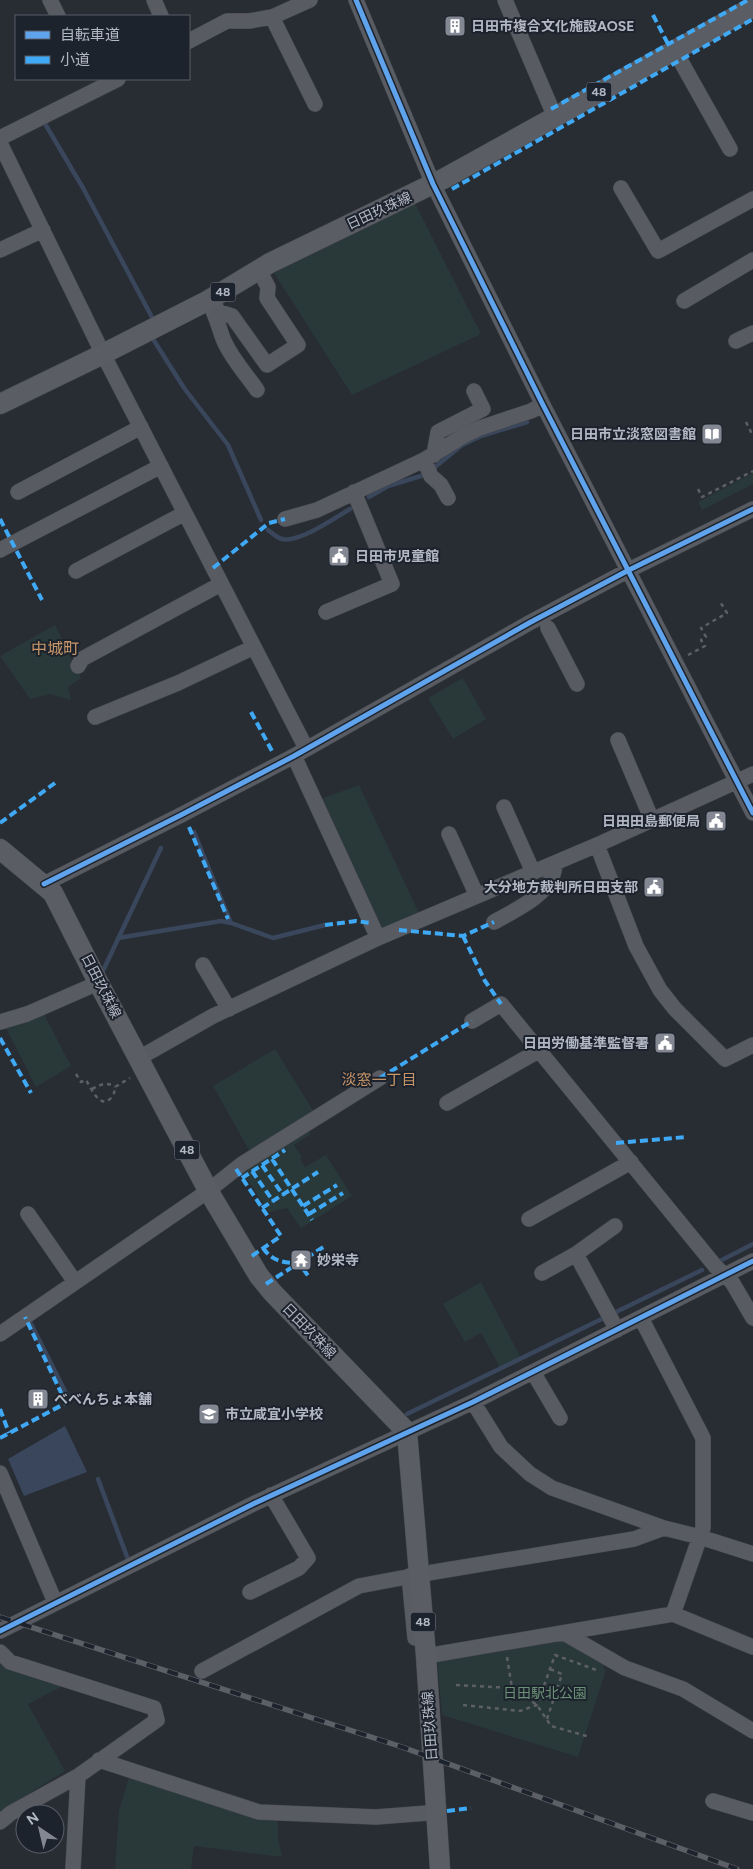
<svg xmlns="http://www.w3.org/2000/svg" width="753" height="1869" viewBox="0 0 753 1869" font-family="Figtree,'Noto Sans JP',sans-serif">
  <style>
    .green { fill: #293839 }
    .water { fill: #39465b }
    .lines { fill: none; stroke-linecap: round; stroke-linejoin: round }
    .stream { stroke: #39465b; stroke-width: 4.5 }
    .minor-casing { stroke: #46494e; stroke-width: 16 }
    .major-casing { stroke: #464950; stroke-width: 21 }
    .path { stroke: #5c6065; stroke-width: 2.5; stroke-dasharray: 4 4; stroke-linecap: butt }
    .minor { stroke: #585b61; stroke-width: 15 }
    .major { stroke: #5a5d63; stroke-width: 20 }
    .rail-casing { stroke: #5c5f65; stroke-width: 5.5 }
    .rail { stroke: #1d232d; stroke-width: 4; stroke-dasharray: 11; stroke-linecap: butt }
    .quiet { stroke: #3fa9f5; stroke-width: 4; stroke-dasharray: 8 4; stroke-linecap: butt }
    .cycleway-casing { stroke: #1d232d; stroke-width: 8 }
    .cycleway { stroke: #60a3ed; stroke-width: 5 }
    .labels { text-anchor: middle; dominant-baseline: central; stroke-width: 4; stroke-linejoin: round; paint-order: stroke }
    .shield { fill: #1d232d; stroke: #858b97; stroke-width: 1 }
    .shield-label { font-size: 12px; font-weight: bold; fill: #b2b8c4 }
    .poi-label { font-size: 14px; font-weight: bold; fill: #b2b8c4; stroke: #1d232d; text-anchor: start }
    .street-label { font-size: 14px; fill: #b2b8c4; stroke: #1d232d }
    .park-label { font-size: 14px; fill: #6c9276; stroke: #1d232d }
    .neighbourhood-label { font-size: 15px; fill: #c89669; stroke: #1d232d }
    .quarter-label { font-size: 16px; fill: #c89669; stroke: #1d232d }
  </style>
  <rect width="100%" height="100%" fill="#282d33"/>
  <!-- green -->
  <path class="green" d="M415 203 481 334 352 395 274 273Z
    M753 473V484L702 510 698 502Z
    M55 625 81 678 68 687 71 700 50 694 30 699 0 656Z
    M463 678 486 719 453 739 428 698Z
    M359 785 419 913 381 931 318 800Z
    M43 1012 71 1066 36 1087 5 1026Z
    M275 1049 314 1112 250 1152 213 1086Z
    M307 1127 311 1134 294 1145 302 1157 300 1158 305 1167 326 1155 352 1196 301 1228 287 1208 269 1212 241 1170Z
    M481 1282 522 1360 501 1369 481 1333 465 1342 443 1304Z
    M562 1639 607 1662 603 1668 606 1670 578 1757 442 1715 437 1659Z
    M0 1660 67 1684 28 1704 65 1771 0 1812Z
    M130 1774 278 1818V1839L282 1857 194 1846 191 1869H115L119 1810Z"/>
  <!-- water -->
  <path class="water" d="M65 1426 87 1472 24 1496 8 1459Z"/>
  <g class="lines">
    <!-- stream -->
    <path class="stream" d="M44 122 83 188 154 321
      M153 339 184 388 228 445 261 520
      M435 467 462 445 481 436 527 422
      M369 497 388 486 421 476
      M268 530C272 533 277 538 282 539 299 543 335 518 350 509
      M194 832 231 923 273 938 325 925
      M118 938 221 921 231 923
      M101 975 161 848
      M716 1263 753 1244
      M28 1318 70 1401
      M407 1414 702 1270
      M98 1479 129 1562"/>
    <!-- minor casing -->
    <g class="minor-casing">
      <path id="minor" d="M50 0 58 16
        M154 0 161 16
        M356 0 433 184 543 405 753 813
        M505 0 555 117
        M272 17 315 104
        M189 41 227 21H249L272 17 310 0
        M675 51 730 149
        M0 138 118 79
        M0 143 103 354 306 748
        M621 188 658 251 753 199
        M0 250 43 230
        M210 299 219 312 232 316 267 365 298 345 267 298 268 287 259 270
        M684 301 753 260
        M210 305C217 317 219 329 224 341 232 359 246 374 257 390
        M736 341 753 333
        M434 455 438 432 483 409 474 391
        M424 460 431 476 441 485 448 498
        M18 492 141 427
        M285 519 317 510 424 460 465 435 480 428 531 411 543 405
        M0 550 161 466
        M76 571 185 513
        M326 612 392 584 354 492
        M548 628 577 684
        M78 666 82 659 221 584
        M95 717 178 683 254 647
        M618 740 652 820
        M294 756 378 938
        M504 807 533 872
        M449 834 477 896
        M597 845 636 946 660 990 675 1009 725 1059 753 1045
        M44 884 181 815 294 756 529 623 629 570 753 509
        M494 922C517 909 555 893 555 863
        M203 965 229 1009
        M472 1021 501 1004 716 1267 732 1282 753 1318
        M0 1022 27 1014 98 983
        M139 1058 213 1016 378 938 597 845 753 774
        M447 1103 540 1050
        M28 1214 75 1282
        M529 1219 631 1162
        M576 1254 617 1330
        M542 1273 576 1254 615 1226
        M641 1318 703 1438V1528L673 1614
        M0 1334 208 1191 242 1164 380 1078
        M533 1372 560 1418
        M473 1402 501 1447 530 1474 552 1488 664 1528 700 1537 753 1554
        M0 1473 55 1602
        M409 1576 415 1638
        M250 1592 299 1568 308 1558 271 1495
        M0 1631 253 1504 473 1402 753 1261
        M564 1633 625 1668 683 1689 753 1731
        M0 1652 10 1662 154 1708 157 1720 78 1776 11 1813 0 1822
        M426 1656 673 1614 753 1647
        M202 1671 359 1586 428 1573 634 1539 664 1528
        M99 1760 259 1812 376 1817 428 1813
        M713 1801 753 1813
        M73 1869 78 1776"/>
    </g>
    <!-- major casing -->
    <g class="major-casing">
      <path id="major" d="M0 404 103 354 207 301 270 263 445 178 753 7
        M0 849 53 893 97 980 209 1192 259 1276 273 1293 407 1432 426 1656 440 1869"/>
    </g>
    <!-- path -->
    <path class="path" d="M746 422 753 436
      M698 489 702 497 753 471
      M688 655 705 646 701 640 706 637 701 628 727 613 719 600
      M76 1074 81 1082 86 1080C91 1088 100 1110 111 1098 114 1094 115 1091 115 1087L130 1078
      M92 1089C100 1085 107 1081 115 1087
      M507 1657 512 1688 537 1705 551 1726 590 1737
      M456 1685 512 1688
      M463 1705 520 1711 537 1705 555 1655 599 1671
      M547 1719 562 1674 550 1669"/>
    <!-- minor -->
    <use href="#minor" class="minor"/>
    <!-- major -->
    <use href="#major" class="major"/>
    <!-- rail casing -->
    <g class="rail-casing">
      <path id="rail" d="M0 1617 402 1747 737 1869"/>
    </g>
    <!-- rail -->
    <use href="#rail" class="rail"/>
    <!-- quiet -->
    <path class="quiet" d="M653 15 668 44
      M551 109 748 0
      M452 189 753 19
      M0 519 42 600
      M213 568 269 523 285 519
      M251 712 272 751
      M0 823 55 783
      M189 827 228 919
      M325 925 356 921 371 923
      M399 930 463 936 494 922
      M463 936 485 981 501 1004
      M0 1038 31 1093
      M380 1078 472 1021
      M616 1143 686 1137
      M272 1159 312 1220
      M262 1165 283 1195
      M236 1169 281 1236 249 1258
      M252 1171 273 1201
      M242 1178 285 1150
      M303 1206 337 1185
      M262 1208 318 1172
      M309 1214 343 1193
      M263 1248C272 1261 283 1263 299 1263L309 1277
      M266 1284 325 1246
      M0 1409 9 1433
      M0 1438 66 1403 25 1317
      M447 1811 471 1808"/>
    <!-- cycleway casing -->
    <g class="cycleway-casing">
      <path id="cycleway" d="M356 0 433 184 543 405 753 813
        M44 884 181 815 294 756 529 623 629 570 753 509
        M0 1631 253 1504 473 1402 753 1261"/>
    </g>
    <!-- cycleway -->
    <use href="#cycleway" class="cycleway"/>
  </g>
  <!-- icons -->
  <defs>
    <g id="building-square" transform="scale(1.125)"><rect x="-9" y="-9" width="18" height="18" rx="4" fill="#828791" stroke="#1d232d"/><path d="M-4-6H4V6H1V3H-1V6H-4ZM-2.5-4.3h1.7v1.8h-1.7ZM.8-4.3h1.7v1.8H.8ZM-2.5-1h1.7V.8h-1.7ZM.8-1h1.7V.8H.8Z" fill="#fff"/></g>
    <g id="library-square" transform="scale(1.125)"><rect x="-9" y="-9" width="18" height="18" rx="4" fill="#828791" stroke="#1d232d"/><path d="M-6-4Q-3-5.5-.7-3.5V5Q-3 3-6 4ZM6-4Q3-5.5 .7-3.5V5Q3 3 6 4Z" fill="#fff"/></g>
    <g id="civic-square" transform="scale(1.125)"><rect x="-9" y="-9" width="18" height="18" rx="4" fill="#828791" stroke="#1d232d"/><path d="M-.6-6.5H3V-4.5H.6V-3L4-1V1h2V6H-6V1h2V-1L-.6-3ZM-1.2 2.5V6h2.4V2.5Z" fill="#fff"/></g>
    <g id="temple-square" transform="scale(1.125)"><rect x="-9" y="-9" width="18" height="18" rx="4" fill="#828791" stroke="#1d232d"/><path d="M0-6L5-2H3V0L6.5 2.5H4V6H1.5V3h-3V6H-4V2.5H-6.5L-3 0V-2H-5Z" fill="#fff"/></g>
    <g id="school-square" transform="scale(1.125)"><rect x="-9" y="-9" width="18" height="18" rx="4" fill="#828791" stroke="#1d232d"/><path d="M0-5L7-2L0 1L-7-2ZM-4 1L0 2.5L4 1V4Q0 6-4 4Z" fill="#fff"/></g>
  </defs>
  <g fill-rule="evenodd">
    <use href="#building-square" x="455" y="26"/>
    <use href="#library-square" x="712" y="434"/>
    <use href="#civic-square" x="339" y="556"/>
    <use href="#civic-square" x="716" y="821"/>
    <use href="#civic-square" x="654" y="887"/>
    <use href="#civic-square" x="665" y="1043"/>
    <use href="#temple-square" x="301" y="1260"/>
    <use href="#building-square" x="38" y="1399"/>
    <use href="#school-square" x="209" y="1414"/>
  </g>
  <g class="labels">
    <!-- shield labels -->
    <g class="shield">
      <rect x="586.5" y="82.5" width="25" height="19" rx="4"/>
      <rect x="210.5" y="282.5" width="25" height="19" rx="4"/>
      <rect x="174.5" y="1140.5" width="25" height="19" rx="4"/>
      <rect x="410.5" y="1612.5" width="25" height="19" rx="4"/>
    </g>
    <g class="shield-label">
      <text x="599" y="92">48</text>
      <text x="223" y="292">48</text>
      <text x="187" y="1150">48</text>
      <text x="423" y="1622">48</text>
    </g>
    <!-- poi labels -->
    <g class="poi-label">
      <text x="471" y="26">日田市複合文化施設AOSE</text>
      <text x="696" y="434" text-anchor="end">日田市立淡窓図書館</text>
      <text x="355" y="556">日田市児童館</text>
      <text x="700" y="821" text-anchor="end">日田田島郵便局</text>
      <text x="638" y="887" text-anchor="end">大分地方裁判所日田支部</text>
      <text x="649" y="1043" text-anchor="end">日田労働基準監督署</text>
      <text x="317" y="1260">妙栄寺</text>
      <text x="54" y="1399">べべんちょ本舗</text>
      <text x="225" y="1414">市立咸宜小学校</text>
    </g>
    <!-- street labels -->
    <g class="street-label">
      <text transform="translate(379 211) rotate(-25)">日田玖珠線</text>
      <text transform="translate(101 986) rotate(63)">日田玖珠線</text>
      <text transform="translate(309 1331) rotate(46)">日田玖珠線</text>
      <text transform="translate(430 1726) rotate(-94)">日田玖珠線</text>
    </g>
    <!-- park labels -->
    <g class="park-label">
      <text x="545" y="1693">日田駅北公園</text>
    </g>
    <!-- neighbourhood labels -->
    <g class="neighbourhood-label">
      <text x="379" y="1080">淡窓一丁目</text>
    </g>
    <!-- quarter labels -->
    <g class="quarter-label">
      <text x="55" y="648">中城町</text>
    </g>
  </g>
  <!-- legend -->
  <rect x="15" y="15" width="175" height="65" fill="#1d232d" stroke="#595f69"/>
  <rect x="25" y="31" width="25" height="8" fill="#60a3ed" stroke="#595f69"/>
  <text x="60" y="40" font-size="15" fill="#b2b8c4">自転車道</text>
  <rect x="25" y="56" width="25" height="8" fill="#3fa9f5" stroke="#595f69"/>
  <text x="60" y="65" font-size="15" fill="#b2b8c4">小道</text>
  <!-- north arrow -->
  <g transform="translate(40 1829) rotate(325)"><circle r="24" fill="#1d232d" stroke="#595f69"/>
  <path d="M0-4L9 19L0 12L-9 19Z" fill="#828791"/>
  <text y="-8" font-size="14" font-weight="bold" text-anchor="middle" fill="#b2b8c4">N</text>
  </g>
</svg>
